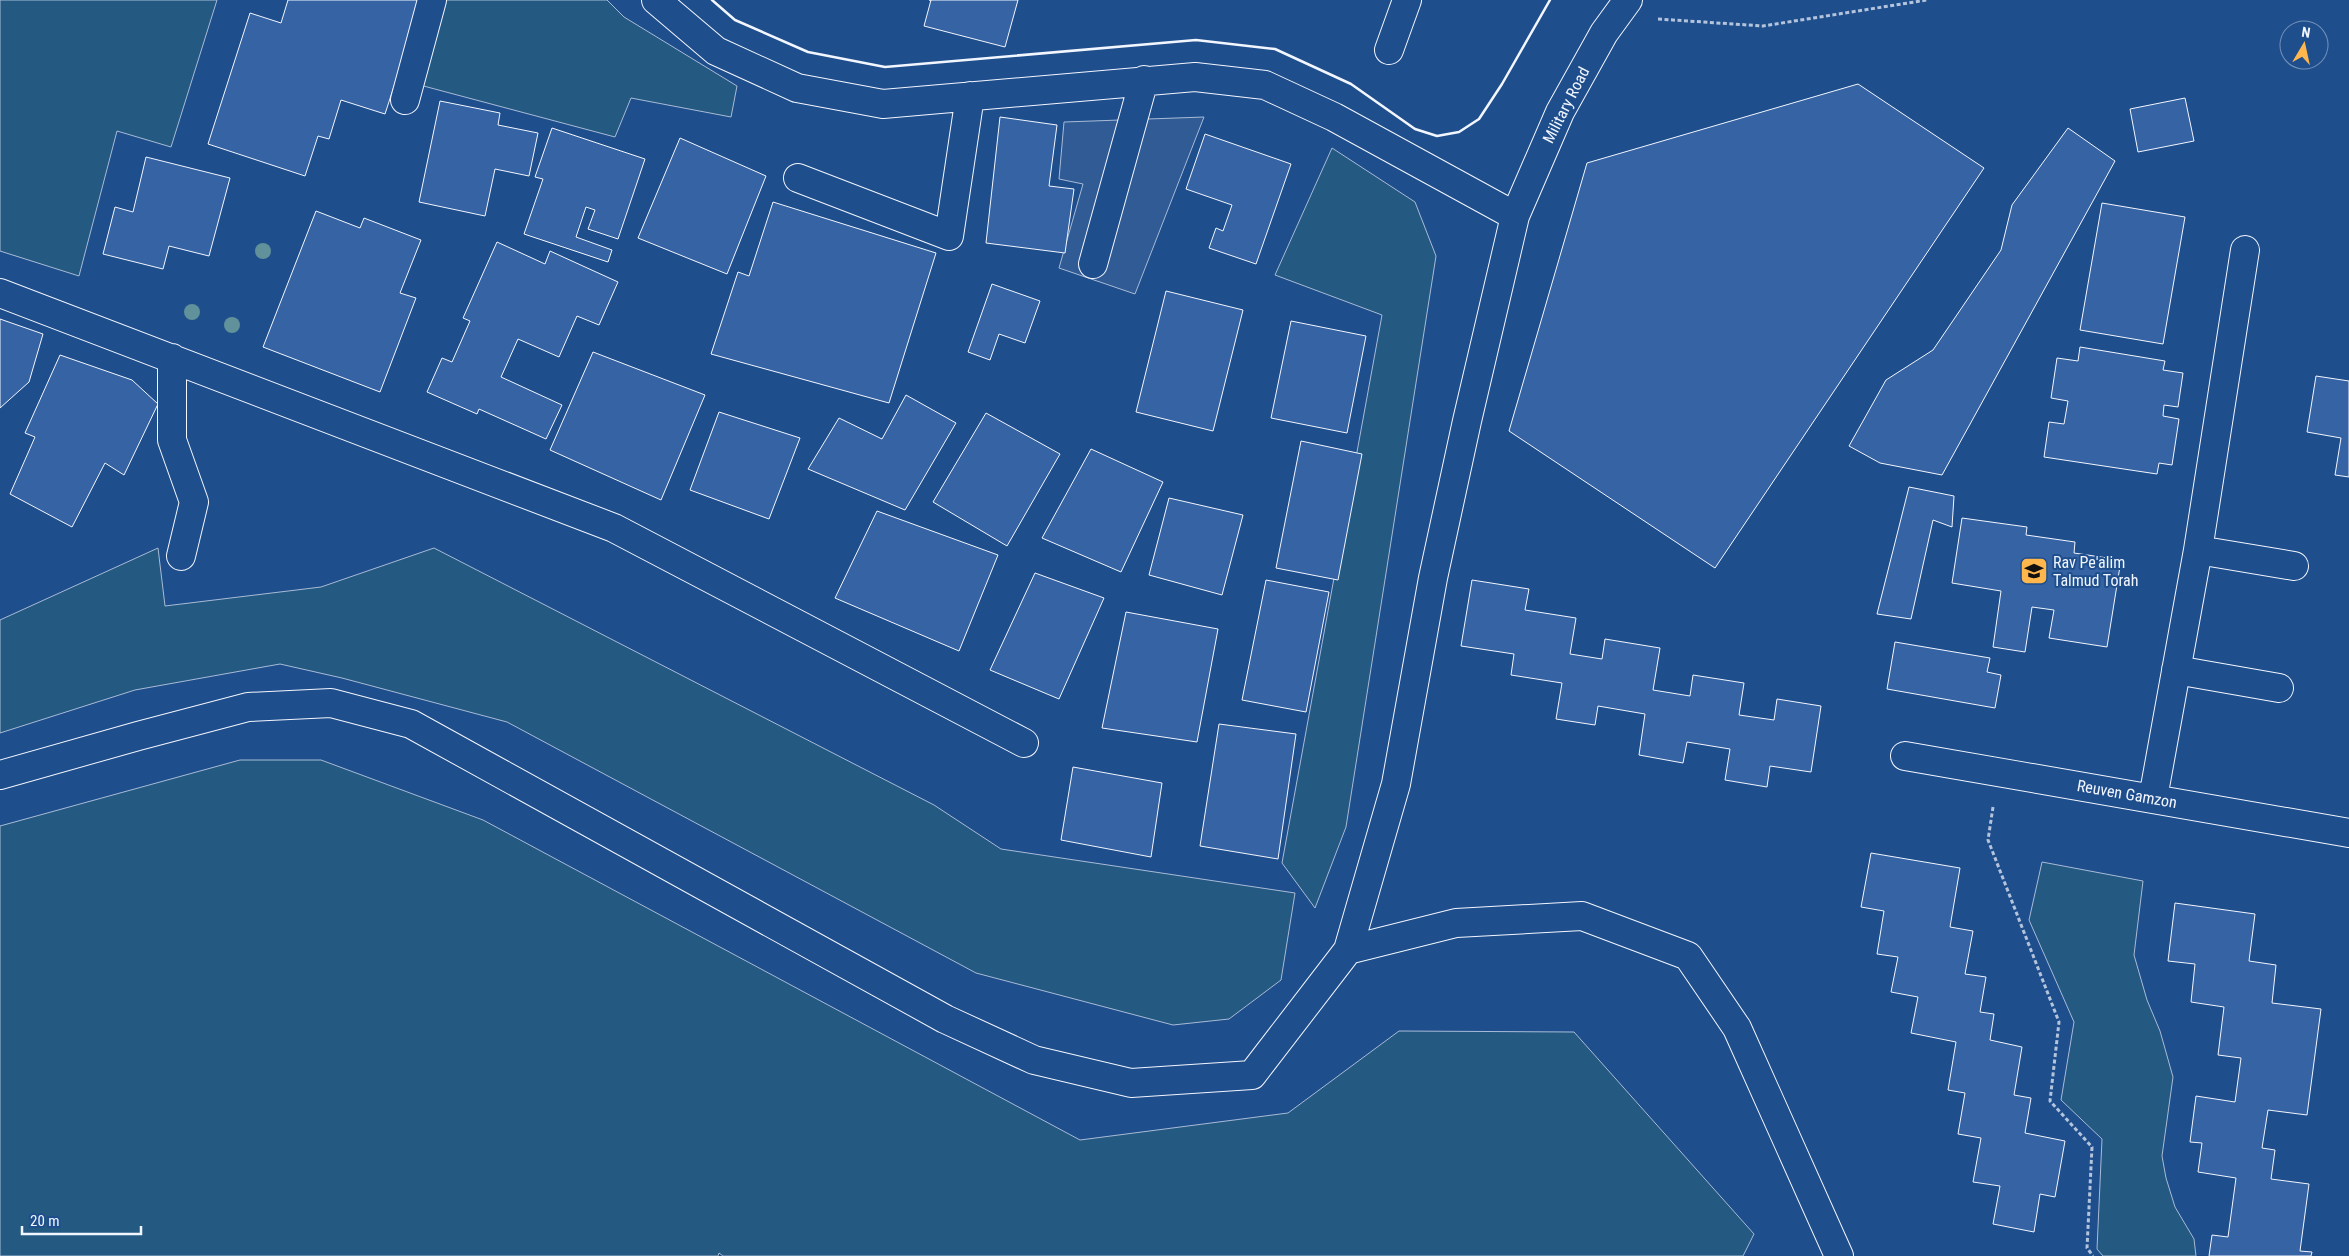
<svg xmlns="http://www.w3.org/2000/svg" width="2349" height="1256" viewBox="0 0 2349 1256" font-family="'Roboto Condensed',sans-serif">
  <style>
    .green { fill: #245a82; stroke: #a8bbd7 }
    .parking { fill: #305b95; stroke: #a8bbd7 }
    .building { fill: #3563a3; stroke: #f2f6ff }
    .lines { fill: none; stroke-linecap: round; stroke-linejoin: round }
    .minor-casing { stroke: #f2f6ff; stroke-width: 30 }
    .path { stroke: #b3c4dc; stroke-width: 3; stroke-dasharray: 4 2.5; stroke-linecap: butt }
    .minor { stroke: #1f4e8c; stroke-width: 28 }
    .wall { stroke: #f2f6ff; stroke-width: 2.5 }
    .tree { fill: #61919a }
    .labels { text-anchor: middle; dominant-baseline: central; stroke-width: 4; stroke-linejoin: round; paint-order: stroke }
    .street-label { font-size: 16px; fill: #f2f6ff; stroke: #1f4e8c }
    .poi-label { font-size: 16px; fill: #f2f6ff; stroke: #1f4e8c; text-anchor: start }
  </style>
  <rect width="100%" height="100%" fill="#1f4e8c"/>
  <!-- green -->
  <path class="green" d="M0 0H217L171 147 117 131 79 276 0 251Z
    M446 0H607L624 17 737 86 731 117 631 98 615 137 416 84Z
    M1332 148 1415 202 1436 256 1346 827 1315 908 1282 863 1382 315 1275 275Z
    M158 548 165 606 321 587 434 548 934 805 1001 849 1295 893 1281 980 1229 1019 1173 1025 976 973 507 722 342 678 280 664 135 690 0 733V620Z
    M240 760H321L483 820 1080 1140 1288 1113 1399 1031 1574 1032 1754 1234 1743 1256H723L719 1253 718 1256H0V826Z
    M2042 862 2143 881 2134 955 2147 1000 2160 1031 2173 1077 2162 1156 2166 1178 2175 1207 2194 1239 2196 1256H2103L2097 1249 2102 1139 2061 1100 2074 1022 2029 920Z"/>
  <!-- parking -->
  <path class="parking" d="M1204 117 1135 294 1059 268 1083 184 1059 179 1064 122Z"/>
  <!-- building -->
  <path class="building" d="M288 0H422L385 114 341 100 329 139 318 136 305 176 208 144 250 13 281 23Z
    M929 0H1018L1005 47 924 26 931 0Z
    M1858 84 1984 168 1715 568 1509 431 1587 163Z
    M2185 98 2194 141 2138 152 2130 109Z
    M440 101 500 113 498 125 538 133 529 176 495 169 485 216 419 202Z
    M1000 117 1057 125 1049 186 1074 189 1065 253 986 243Z
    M552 128 645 159 618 239 588 229 595 210 586 207 576 237 612 250 608 262 524 234 543 179 535 177Z
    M2068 128 2115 161 1942 475 1880 463 1849 446 1886 380 1933 350 2001 250 2012 205Z
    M1205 134 1291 164 1256 264 1209 248 1216 228 1223 231 1232 205 1186 189Z
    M680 138 766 176 727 274 638 238Z
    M146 157 230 178 209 256 169 246 163 269 103 254 115 207 133 212Z
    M773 202 936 253 889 403 711 354 738 272 749 276Z
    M2102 203 2185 217 2163 344 2080 330Z
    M316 211 360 228 364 218 421 240 400 293 416 298 380 392 263 347Z
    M497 242 545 264 550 251 618 282 599 325 577 316 559 357 518 339 501 377 562 405 546 439 479 409 477 414 427 392 442 358 452 362 470 321 463 318Z
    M992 284 1040 301 1025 343 999 334 990 360 968 352Z
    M1166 291 1243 310 1213 431 1136 412Z
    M0 319 43 334 29 382 0 408Z
    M1291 321 1366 336 1347 433 1271 418Z
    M2080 347 2165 361 2163 370 2183 373 2178 407 2164 405 2163 416 2179 419 2172 465 2159 463 2157 474 2044 457 2049 422 2064 424 2068 401 2051 398 2057 358 2078 361Z
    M593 352 705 395 661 500 550 450Z
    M60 355 132 380 158 404 124 475 105 463 72 527 10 494 35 437 25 433Z
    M2316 376 2349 381V477L2335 475 2341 438 2307 432Z
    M906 395 956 423 905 510 808 469 839 418 882 439Z
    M719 412 800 438 769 519 690 490Z
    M986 413 1060 454 1007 546 933 502Z
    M1301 441 1362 454 1338 580 1276 568Z
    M1091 449 1163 482 1121 572 1042 538Z
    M1909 487 1954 496 1952 527 1933 520 1911 619 1877 614Z
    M1169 498 1243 515 1222 595 1149 575Z
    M877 511 998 555 959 651 835 598Z
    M1962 518 2027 527 2026 535 2075 542 2074 553 2121 560 2107 647 2049 638 2054 610 2032 607 2025 652 1993 647 2001 591 1952 583Z
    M1035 573 1104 598 1059 699 990 670Z
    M1266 580 1329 592 1306 712 1242 700Z
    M1472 580 1529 589 1525 610 1576 618 1570 654 1602 659 1605 639 1660 648 1653 690 1690 696 1693 675 1744 683 1739 715 1774 720 1777 699 1821 706 1811 772 1770 766 1767 787 1725 780 1730 749 1687 742 1683 763 1639 755 1645 714 1598 706 1595 725 1556 719 1562 683 1511 675 1514 654 1461 646Z
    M1126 612 1218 629 1197 742 1102 728Z
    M1895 642 1990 658 1987 672 2001 675 1995 708 1887 689Z
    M1219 724 1296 734 1278 859 1200 846Z
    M1073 767 1162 783 1151 857 1061 840Z
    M1871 853 1960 868 1950 927 1973 931 1965 974 1986 977 1980 1012 1994 1014 1990 1040 2022 1047 2014 1095 2031 1098 2025 1133 2065 1141 2055 1197 2040 1194 2034 1232 1993 1224 2000 1186 1973 1182 1981 1138 1958 1134 1965 1093 1948 1090 1956 1042 1911 1033 1918 997 1891 992 1898 957 1877 954 1884 911 1861 907Z
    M2175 903 2255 914 2249 961 2276 965 2272 1003 2321 1009 2307 1115 2268 1110 2262 1148 2275 1150 2271 1179 2309 1184 2300 1251 2312 1252 2311 1256H2209L2212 1235 2228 1237 2236 1178 2198 1172 2202 1143 2190 1142 2196 1096 2235 1102 2241 1058 2218 1055 2224 1007 2191 1002 2195 964 2168 961Z"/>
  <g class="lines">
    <!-- minor casing -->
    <g class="minor-casing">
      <path id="minor" d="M656 0 716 51 797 88 883 104 1195 77 1265 85 1334 117 1515 216
        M1389 50 1407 0
        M405 100 432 0
        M798 178 949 236 970 96
        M1093 264 1144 80
        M0 293 614 528 1024 743
        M172 358V440L194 502 181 556
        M2198 550 2245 250
        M2176 670 2279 688
        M1905 756 2349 833
        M0 775 138 736 248 707 331 703 411 724 945 1019 1034 1060 1131 1083 1252 1075 1348 950 1396 784 1433 578 1467 421 1515 216 1560 112 1604 33 1628 0
        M2153 798 2198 550 2294 566
        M1348 950 1456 923 1582 916 1688 956 1737 1028 1839 1256"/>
    </g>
    <!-- path -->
    <path class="path" d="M1658 19 1763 26 1927 0
      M1993 807 1988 840 2059 1022 2050 1101 2092 1147 2087 1248 2093 1256"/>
    <!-- minor -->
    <use href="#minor" class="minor"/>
    <!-- wall -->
    <path class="wall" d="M712 0 735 20 808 52 885 67 1196 40 1275 49 1351 84 1415 129 1437 136 1459 132 1479 119 1502 84 1550 0"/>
  </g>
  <!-- trees -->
  <g class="tree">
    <circle cx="263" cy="251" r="8"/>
    <circle cx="192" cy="312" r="8"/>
    <circle cx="232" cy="325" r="8"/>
  </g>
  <!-- icons -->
  <defs>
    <g id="school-square" transform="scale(1.4375)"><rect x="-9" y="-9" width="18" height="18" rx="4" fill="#ffb74d" stroke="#1f4e8c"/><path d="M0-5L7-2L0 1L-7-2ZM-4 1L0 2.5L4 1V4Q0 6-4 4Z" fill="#111"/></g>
  </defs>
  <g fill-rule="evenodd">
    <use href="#school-square" x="2034" y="571"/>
  </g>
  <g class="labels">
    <!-- street labels -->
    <g class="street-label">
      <text transform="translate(1566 105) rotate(-63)">Military Road</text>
      <text transform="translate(2127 794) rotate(10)">Reuven Gamzon</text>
    </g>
    <!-- poi labels -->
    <g class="poi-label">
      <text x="2053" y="562">Rav Pe'alim<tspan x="2053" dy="18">Talmud Torah</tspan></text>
    </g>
  </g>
  <!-- north arrow -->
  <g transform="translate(2304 45) rotate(9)"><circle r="24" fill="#1f4e8c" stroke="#7391ba"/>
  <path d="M0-4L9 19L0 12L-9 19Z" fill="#ffb74d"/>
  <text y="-8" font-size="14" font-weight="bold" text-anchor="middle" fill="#f2f6ff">N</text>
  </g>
  <!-- scale -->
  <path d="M22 1226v8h119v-8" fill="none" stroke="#f2f6ff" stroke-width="2.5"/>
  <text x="30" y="1226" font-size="15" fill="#f2f6ff" stroke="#1f4e8c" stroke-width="4" paint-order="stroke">20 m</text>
</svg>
